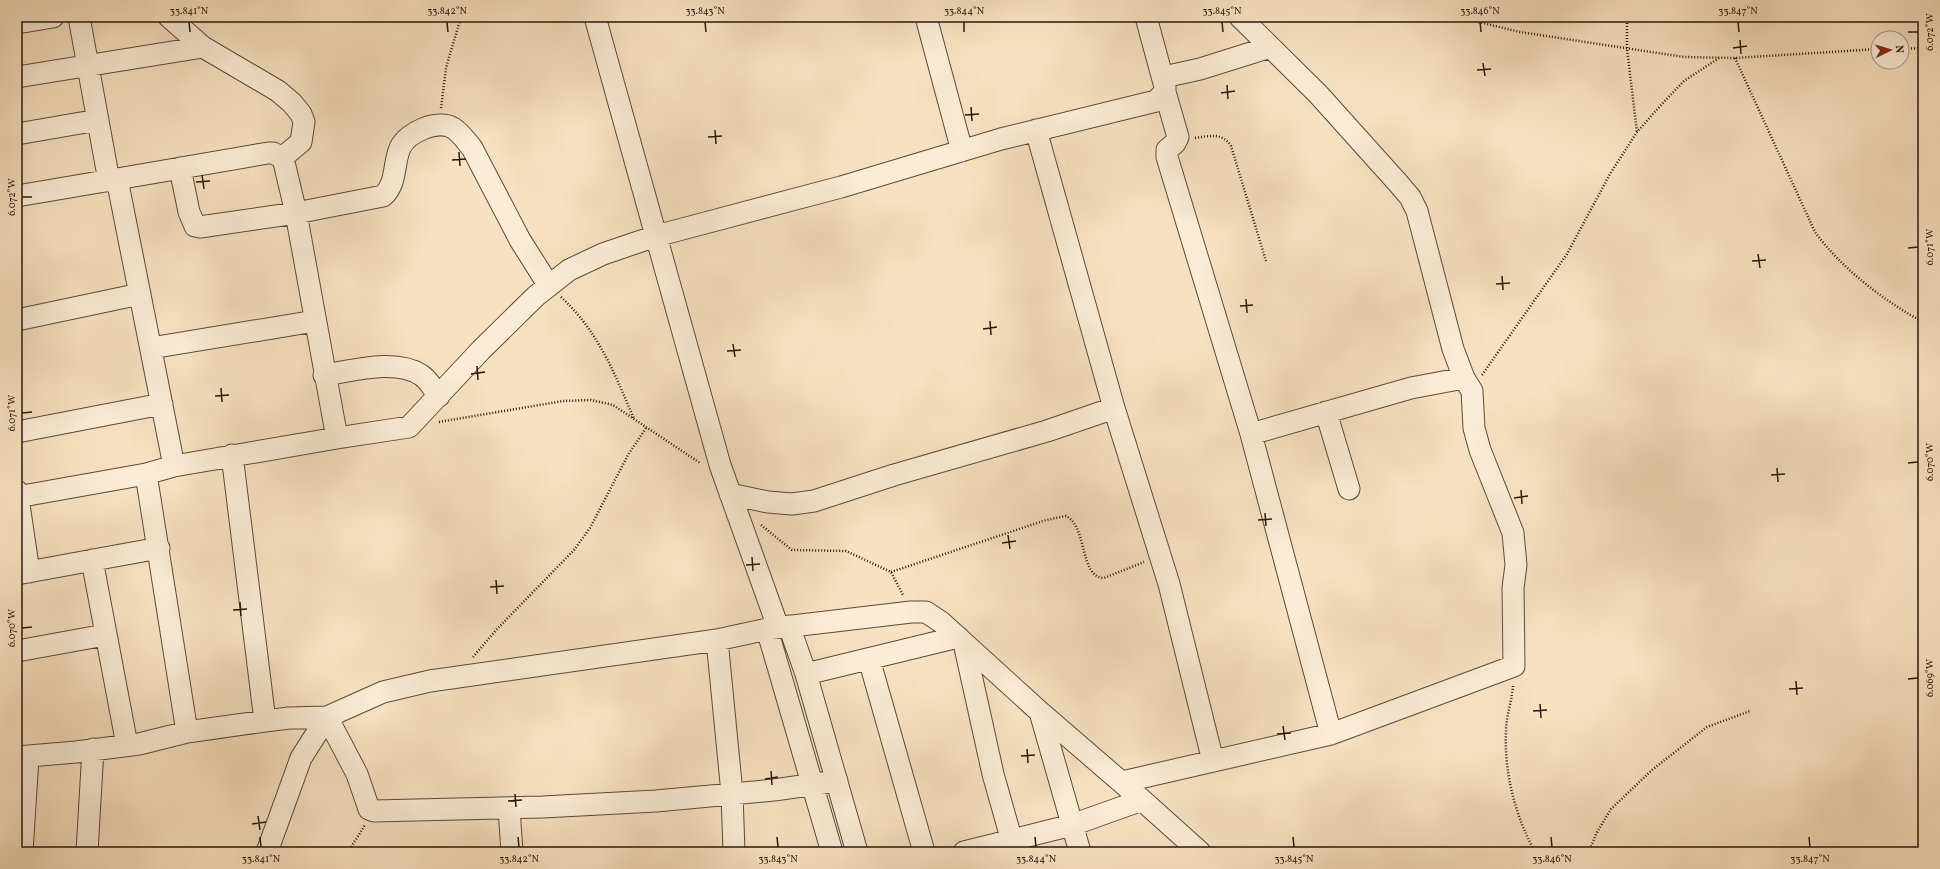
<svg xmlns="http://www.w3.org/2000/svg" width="1940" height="869" viewBox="0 0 1940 869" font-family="Vollkorn,serif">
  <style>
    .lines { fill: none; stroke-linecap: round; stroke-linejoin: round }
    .minor-casing { stroke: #5c4a39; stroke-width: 23 }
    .path { stroke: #28170c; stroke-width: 2.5; stroke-dasharray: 1 2; stroke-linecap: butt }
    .minor { stroke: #faecd6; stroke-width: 21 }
    .ticks { fill: none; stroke: #28170c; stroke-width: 1.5 }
    .neatline { fill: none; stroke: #28170c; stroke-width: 1.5 }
    .ticks-label { font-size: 10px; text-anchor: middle; fill: #28170c }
  </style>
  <rect width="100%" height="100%" fill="#f7e1c0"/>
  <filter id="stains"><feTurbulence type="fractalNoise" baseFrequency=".005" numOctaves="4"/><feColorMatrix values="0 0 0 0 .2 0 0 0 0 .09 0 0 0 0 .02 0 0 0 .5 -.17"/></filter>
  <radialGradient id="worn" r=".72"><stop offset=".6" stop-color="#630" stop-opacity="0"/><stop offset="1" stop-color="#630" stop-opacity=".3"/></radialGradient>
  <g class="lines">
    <!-- minor casing -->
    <g class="minor-casing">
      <path id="minor" d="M79 17 109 181
        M169 17 203 47 278 91 292 103 301 114 304 122 301 142 283 157
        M595 17 720 465 778 627
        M926 17 962 151
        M17 23 53 17
        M17 77 203 47
        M1164 77 1200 69 1270 47
        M1165 92 1178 137 1175 143 1167 150V157L1251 434 1331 734
        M1036 130 1114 408 1169 584 1213 761
        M17 134 98 120
        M180 168 189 212 195 226 200 227 296 213 383 196C397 184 393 164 400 148 407 132 438 119 453 128 461 133 466 141 472 148L520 240 549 286
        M117 179 268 153H273L283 158 296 213 337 438
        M17 196 117 179 174 466 146 474 17 497
        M17 320 140 294
        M151 348 315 321
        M324 375C352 371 396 358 421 375 428 379 433 389 439 396
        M1326 412 1349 489
        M17 432 162 404
        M1251 434 1411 388 1464 378
        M232 455 265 721
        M174 466 337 438 409 427 481 350 536 296 569 270 603 254 656 236 841 187 1001 139 1156 101 1165 92V87L1146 17
        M146 474 187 732
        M17 491 29 572
        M730 494 768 502 792 504 814 501 894 475 1047 431 1114 408
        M92 560 127 745
        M17 574 159 548
        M789 626 806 674 857 852
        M767 629 832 852
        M717 640 732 793 734 852
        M964 643 993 774 1015 852
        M17 651 105 635
        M869 659 924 852
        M806 674 958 637
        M1040 712 1080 852
        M17 757 76 752 139 744 187 732 265 721 289 718 327 717 357 774 369 809 374 811 543 807 656 801 774 790 837 781
        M1122 782 1331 734 1514 666 1513 588 1516 565 1513 533 1480 450 1474 428 1472 391 1464 378 1453 349 1417 211 1410 197 1398 183 1318 94 1240 17
        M509 808 512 852
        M22 852 28 758
        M87 852 93 749
        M267 852 301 758 327 717 383 692 430 681 717 640 767 629 911 612H926L941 622 1040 712 1142 800 1200 852
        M964 852 1072 825 1142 800"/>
    </g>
    <!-- path -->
    <path class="path" d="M1458 17 1520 32 1684 57 1735 58 1878 49
      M1627 17V49L1637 132
      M1902 49 1923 48
      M1735 58 1815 232C1841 268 1884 301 1923 322
      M441 108 446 68 461 17
      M1195 138C1209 136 1222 132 1231 146L1266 261
      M561 297C598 331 615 374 634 419
      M1482 375 1567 254 1610 174 1637 132 1661 105 1684 81 1719 58
      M439 422 563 401 591 400 613 405 700 463
      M761 525 792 550 846 551 891 572 903 595
      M891 572 1046 520 1066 516C1088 527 1079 577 1104 578L1144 562
      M473 657 497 629 574 550 590 528 628 455 646 428
      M1513 686C1512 701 1506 716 1506 731 1504 772 1515 816 1535 852
      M348 852 365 825
      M1589 852 1596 834 1611 809 1652 770 1707 727 1750 711"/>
    <!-- minor -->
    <use href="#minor" class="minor"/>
  </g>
  <!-- ticks -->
  <path class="ticks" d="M189 22 190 32M447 22 448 32M705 22 706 32M964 22V32M1222 22 1223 32M1480 22 1481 32M1738 22 1739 32M1908 32H1918M1740 40 1741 54M1733 48 1747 46M1483 63 1485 76M1477 70 1491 69M1227 85 1228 99M1221 93 1235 91M971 107 972 121M965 115 979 114M715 130 716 144M708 137 722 136M459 152 460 166M452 160 466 159M202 175 204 189M196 182 210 181M22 197H32M1908 248 1918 247M1758 254 1760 268M1752 261 1766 260M1502 276 1503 290M1496 284 1510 283M1246 299 1247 313M1240 306 1253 305M990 321 991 335M983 329 997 327M733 344 735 357M727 351 741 350M477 366 478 380M471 374 485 372M221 388 222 402M215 396 229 395M22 413 32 412M1908 463 1918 462M1777 468 1778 482M1771 475 1785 474M1521 490 1522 504M1514 498 1528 496M1265 513 1266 526M1258 520 1272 519M1008 535 1010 549M1002 543 1016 541M752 557 753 571M746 565 760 564M496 580 497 594M490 587 504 586M240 602 241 616M233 610 247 609M22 628 32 627M1908 679 1918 678M1796 681 1797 695M1789 689 1803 688M1540 704 1541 718M1533 711 1547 710M1283 726 1285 740M1277 734 1291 733M1027 749 1028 763M1021 756 1035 755M771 771 772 785M765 779 778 777M515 794 516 807M508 801 522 800M258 816 260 830M252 824 266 822M260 837 261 847M518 837 519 847M777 837 778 847M1035 837 1036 847M1293 837 1294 847M1551 837 1552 847M1809 837 1810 847"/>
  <!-- margin -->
  <rect width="1940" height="869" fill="none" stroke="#f7e1c0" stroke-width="44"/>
  <!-- north arrow -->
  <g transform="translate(1890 50) rotate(85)"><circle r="19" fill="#faecd6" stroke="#a69785"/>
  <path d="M0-3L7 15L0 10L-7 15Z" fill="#8f2418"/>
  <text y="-6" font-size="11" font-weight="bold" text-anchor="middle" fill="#28170c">N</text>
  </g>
  <rect x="22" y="22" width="1896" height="825" class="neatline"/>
  <g class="ticks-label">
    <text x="189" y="14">33.841°N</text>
    <text x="447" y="14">33.842°N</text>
    <text x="705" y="14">33.843°N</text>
    <text x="964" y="14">33.844°N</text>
    <text x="1222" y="14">33.845°N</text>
    <text x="1480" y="14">33.846°N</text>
    <text x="1738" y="14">33.847°N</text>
    <text transform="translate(1929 32) rotate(-90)" y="4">6.072°W</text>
    <text transform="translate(11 197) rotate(-90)" y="4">6.072°W</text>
    <text transform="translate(1929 247) rotate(-90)" y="4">6.071°W</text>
    <text transform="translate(11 413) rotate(-90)" y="4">6.071°W</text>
    <text transform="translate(1929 462) rotate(-90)" y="4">6.070°W</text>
    <text transform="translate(11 628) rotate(-90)" y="4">6.070°W</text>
    <text transform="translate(1929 678) rotate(-90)" y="4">6.069°W</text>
    <text x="261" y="862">33.841°N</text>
    <text x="519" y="862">33.842°N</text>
    <text x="778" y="862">33.843°N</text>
    <text x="1036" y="862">33.844°N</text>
    <text x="1294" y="862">33.845°N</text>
    <text x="1552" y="862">33.846°N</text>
    <text x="1810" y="862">33.847°N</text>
  </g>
  <rect width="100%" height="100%" filter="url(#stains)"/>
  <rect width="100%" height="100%" fill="url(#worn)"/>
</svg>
